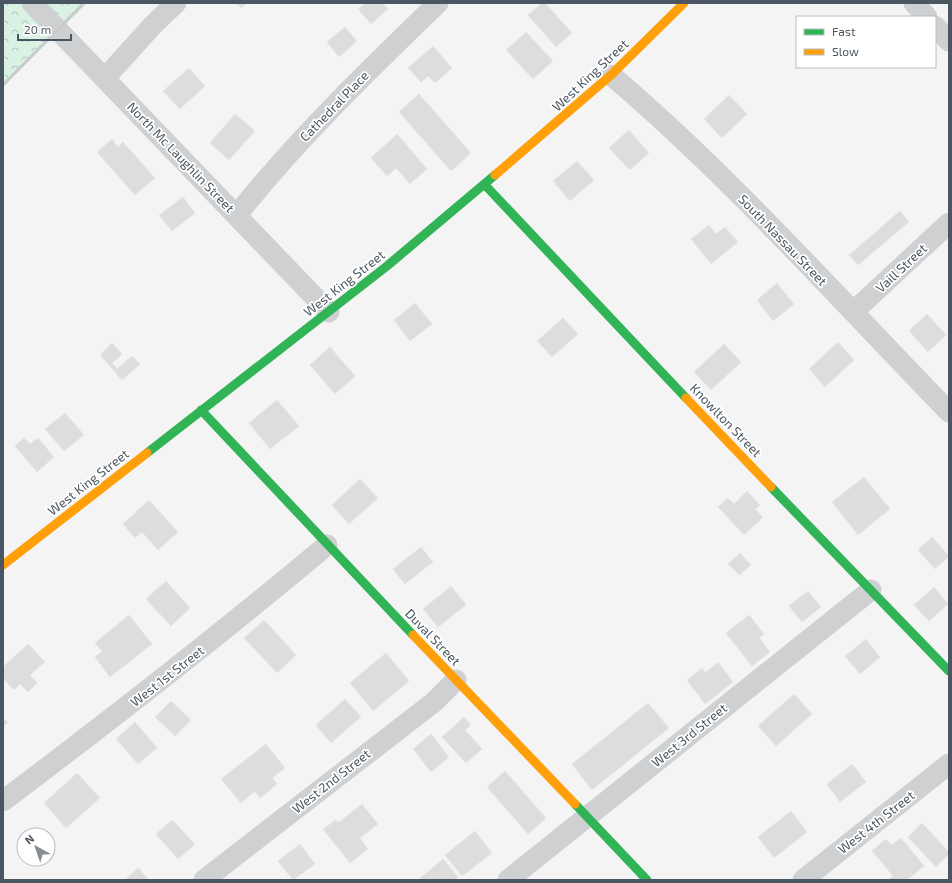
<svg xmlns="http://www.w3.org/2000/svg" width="952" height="883" viewBox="0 0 952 883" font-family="'Exo 2',sans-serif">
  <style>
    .forest { fill: url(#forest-crowns) }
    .building { fill: #ddddde; stroke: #e5e6e7 }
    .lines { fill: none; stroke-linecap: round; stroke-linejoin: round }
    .street { stroke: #ced0d2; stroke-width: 21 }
    .fast { stroke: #30b455; stroke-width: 9 }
    .slow { stroke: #ff9f0a; stroke-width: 9 }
    .rail { stroke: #c9cacc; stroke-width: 3 }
    .labels { text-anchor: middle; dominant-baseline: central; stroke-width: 3.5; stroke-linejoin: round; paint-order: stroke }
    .street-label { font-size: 13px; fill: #4a5661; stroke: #fff }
  </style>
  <defs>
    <pattern id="forest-crowns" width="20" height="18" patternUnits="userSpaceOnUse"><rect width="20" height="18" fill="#d9f2e3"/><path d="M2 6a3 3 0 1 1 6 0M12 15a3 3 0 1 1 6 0" fill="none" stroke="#b2c7bb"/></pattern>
  </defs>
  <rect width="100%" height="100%" fill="#f4f4f4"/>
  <!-- forest -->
  <path class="forest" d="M3 3H19L53 37 3 87Z
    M45 3H88L66 24Z"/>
  <!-- building -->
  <path class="building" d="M237 3H247L241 8Z
    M366 3H383L388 9 371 24 358 9Z
    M542 3H545L572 33 556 47 528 15Z
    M345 27 357 41 339 57 327 42Z
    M526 32 553 61 533 79 506 50Z
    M433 46 452 68 435 83 428 76 421 82 408 68Z
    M189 68 205 86 180 109 163 91Z
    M419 94 471 153 451 171 399 112Z
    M729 95 747 114 722 138 704 119Z
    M235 114 255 131 229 160 210 143Z
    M629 130 649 153 630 170 609 148Z
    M397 134 427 169 410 184 396 168 387 176 371 158Z
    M112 139 118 147 123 142 155 178 135 195 97 152Z
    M577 161 594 180 570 201 553 181Z
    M183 197 195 213 172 231 159 215Z
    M900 211 909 222 858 265 849 255Z
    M709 225 716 234 725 227 738 242 711 264 691 239Z
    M777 283 794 304 773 321 757 300Z
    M415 303 432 324 410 341 394 320Z
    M927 314 946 335 928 352 909 331Z
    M563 318 578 334 552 357 537 341Z
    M838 342 854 360 825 387 809 369Z
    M112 343 122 354 112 363 117 369 132 356 140 364 122 380 100 355Z
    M724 344 741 362 711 390 694 372Z
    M330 347 355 376 335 394 310 365Z
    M277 400 299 426 270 449 249 423Z
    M65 413 84 435 64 451 45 429Z
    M24 438 30 444 38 438 54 457 37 472 15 446Z
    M864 477 890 509 858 535 832 502Z
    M360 479 378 498 349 524 332 505Z
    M747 491 760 505 755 509 763 517 744 535 718 507 728 498 734 504Z
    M149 500 178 532 158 550 142 532 135 538 123 524Z
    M932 537 949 556 935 569 918 550Z
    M421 547 433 562 405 584 393 569Z
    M740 553 751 565 739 575 728 564Z
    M166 581 190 608 171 626 146 599Z
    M451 586 466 605 438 627 423 609Z
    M934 587 948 604 929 621 914 605Z
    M808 591 821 607 802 622 789 606Z
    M129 615 152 644 110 677 95 657 102 651 95 643Z
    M749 615 764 634 759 638 770 652 752 666 726 633Z
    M264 620 296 655 277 673 244 638Z
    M866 639 880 657 860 674 845 656Z
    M28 644 45 662 30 675 37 683 28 692 20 684 14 690 3 678V667Z
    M386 653 409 681 373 711 350 683Z
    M718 662 733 682 705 704 687 680 702 668 705 673Z
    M794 694 812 714 776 746 758 726Z
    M345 699 361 717 331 743 316 725Z
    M171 701 191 720 175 736 155 717Z
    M648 703 669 728 592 790 572 764Z
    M464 717 471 725 465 730 482 749 466 763 442 737Z
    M3 718 8 722 3 727Z
    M135 722 157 748 138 764 116 739Z
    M431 734 449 757 431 772 413 749Z
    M266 744 285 768 272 778 277 784 260 798 255 791 241 803 221 779Z
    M852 764 866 782 840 802 827 784Z
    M505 771 546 818 528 834 487 787Z
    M77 773 100 798 66 828 44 803Z
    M362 804 378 824 360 838 368 849 350 863 323 829 336 820 338 823Z
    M791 811 807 832 774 858 758 837Z
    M172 820 195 844 178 859 156 834Z
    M922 823 949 852V854L936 867 908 837Z
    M475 831 492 853 462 876 445 855Z
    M901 838 924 866 907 880H888L893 876 872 851 886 839 892 845Z
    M300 844 315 864 293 880 278 861Z
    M443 859 458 877 455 880H418Z
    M138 868 149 880H125Z"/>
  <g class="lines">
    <!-- street -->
    <path class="street" d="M32 3 329 312
      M914 3 927 17
      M935 26 949 41
      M611 75C732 178 838 298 949 412
      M105 78 153 25 176 3
      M237 215C297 139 368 71 438 3
      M853 312 949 223
      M3 801C113 718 221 634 327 545
      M204 880 434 702 456 680
      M508 880 871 590
      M803 880 949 764"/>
    <!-- fast -->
    <path class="fast" d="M485 185 686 398
      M201 410 413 635
      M147 453 387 266 495 175
      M771 487 949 671
      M575 804 647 880"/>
    <!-- slow -->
    <path class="slow" d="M495 175 611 75 684 3
      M686 398 771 487
      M3 565 147 453
      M413 635 575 804"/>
    <!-- rail -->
    <path class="rail" d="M3 85 84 3"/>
  </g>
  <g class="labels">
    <!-- street labels -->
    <g class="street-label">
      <text transform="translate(590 75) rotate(-43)">West King Street</text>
      <text transform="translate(334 106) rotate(-46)">Cathedral Place</text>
      <text transform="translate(181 157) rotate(46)">North Mc Laughlin Street</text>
      <text transform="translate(783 240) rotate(46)">South Nassau Street</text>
      <text transform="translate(901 268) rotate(-43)">Vaill Street</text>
      <text transform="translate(344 283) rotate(-38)">West King Street</text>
      <text transform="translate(726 420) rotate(46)">Knowlton Street</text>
      <text transform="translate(88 482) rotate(-38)">West King Street</text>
      <text transform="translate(433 637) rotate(46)">Duval Street</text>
      <text transform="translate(167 676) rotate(-38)">West 1st Street</text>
      <text transform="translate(689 735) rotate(-39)">West 3rd Street</text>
      <text transform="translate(331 781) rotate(-38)">West 2nd Street</text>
      <text transform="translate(876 822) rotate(-38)">West 4th Street</text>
    </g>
  </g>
  <!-- border -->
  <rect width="952" height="883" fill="none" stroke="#4a5661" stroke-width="8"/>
  <!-- legend -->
  <rect x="796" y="16" width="140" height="52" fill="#ffffff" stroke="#b7bbc0"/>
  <rect x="804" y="29" width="20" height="6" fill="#30b455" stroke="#b7bbc0"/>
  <text x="832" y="36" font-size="12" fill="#4a5661">Fast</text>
  <rect x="804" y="49" width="20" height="6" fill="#ff9f0a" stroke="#b7bbc0"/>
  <text x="832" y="56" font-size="12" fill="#4a5661">Slow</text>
  <!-- north arrow -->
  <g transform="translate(36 847) rotate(320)"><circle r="19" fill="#ffffff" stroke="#b7bbc0"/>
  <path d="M0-3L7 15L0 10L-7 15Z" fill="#868d94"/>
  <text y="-6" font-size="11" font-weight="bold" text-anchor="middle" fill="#4a5661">N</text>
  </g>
  <!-- scale -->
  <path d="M18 34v6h53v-6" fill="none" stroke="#4a5661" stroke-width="2"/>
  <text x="24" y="34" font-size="12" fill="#4a5661" stroke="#ffffff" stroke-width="3" paint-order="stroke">20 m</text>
</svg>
